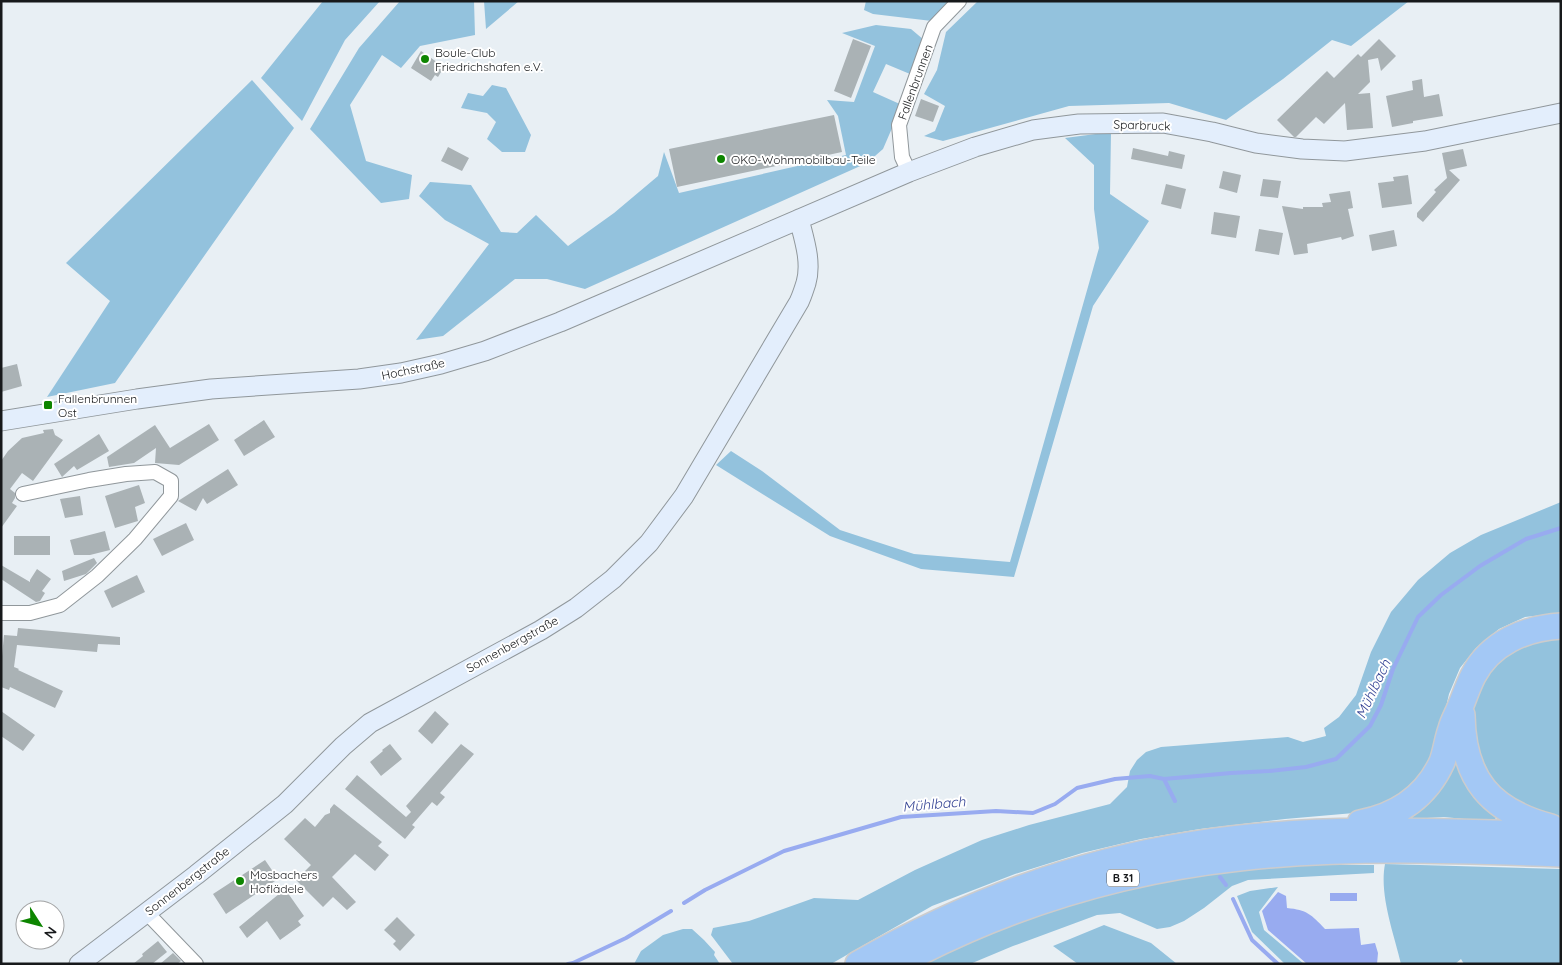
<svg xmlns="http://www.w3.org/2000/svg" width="1562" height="965" viewBox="0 0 1562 965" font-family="Quicksand,sans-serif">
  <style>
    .green { fill: #93c2dd }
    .water { fill: #98abf0 }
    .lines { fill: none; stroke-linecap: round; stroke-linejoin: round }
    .stream { stroke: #98abf0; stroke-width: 4 }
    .building { fill: #aab2b5 }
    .street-casing { stroke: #90979b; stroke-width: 16 }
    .secondary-casing { stroke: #90979b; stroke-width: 21 }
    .highway-casing { stroke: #cccccd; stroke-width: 28 }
    .street { stroke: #fff; stroke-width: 14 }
    .secondary { stroke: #e3eefc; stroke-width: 19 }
    .highway { stroke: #a3c8f5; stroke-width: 25 }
    .poi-dot { fill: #0d8500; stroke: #fff; stroke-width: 2 }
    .labels { text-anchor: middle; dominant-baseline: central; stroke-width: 4; stroke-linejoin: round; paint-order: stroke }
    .shield { fill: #fff; stroke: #5d5e5f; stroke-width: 1 }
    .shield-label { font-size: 11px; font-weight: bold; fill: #17191b }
    .poi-label { font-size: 12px; fill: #17191b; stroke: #fff; text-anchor: start }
    .street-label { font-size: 12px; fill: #17191b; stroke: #fff }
    .water-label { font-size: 14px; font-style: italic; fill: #364595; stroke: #fff }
  </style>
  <rect width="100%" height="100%" fill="#e8eff4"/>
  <!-- green -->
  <path class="green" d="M323 1H380L345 40 302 121 261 78Z
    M400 1H474L475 35 420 46 401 68 382 55 350 105 366 161 412 175 409 199 381 203 310 129 359 48Z
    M484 1H519L486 29Z
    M866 1H951L932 21 873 14 864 10Z
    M978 1H1409L1351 46 1332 40 1283 79 1226 120 1169 103 1069 106 943 141 924 136 935 131 945 106 924 94 937 70 946 32Z
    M876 25 911 29 924 40 910 74 886 64 873 92 902 105 883 149 867 163 585 289 547 279H515L443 336 416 340 489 244 445 220 419 196 430 182 471 185 501 232 517 233 536 215 568 246 614 213 658 176 664 152 679 193 846 155 838 116 827 100 854 102 875 46 842 33Z
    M252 80 294 128 115 383 47 397 110 301 66 263Z
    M492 85 506 88 531 135 525 152H502L487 139 496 122 487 113 461 108 468 93 483 96Z
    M1111 132 1110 194 1149 221 1093 306 1014 577 921 569 830 536 716 465 731 451 762 471 840 530 914 554 1010 562 1099 248 1094 209V165L1065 138Z
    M1561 502V613L1525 617 1499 629 1476 648 1460 668 1449 694 1436 750 1415 786 1377 811 1285 819 1200 829 1141 839 1082 853 1015 874 932 906 831 964H733L711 935 713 928 749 921 814 898 858 900 915 870 982 840 1029 825 1110 804 1127 787 1130 771 1137 760 1146 752 1161 747 1288 737 1303 742 1326 736 1324 728 1339 717 1356 695 1371 652 1391 612 1418 580 1450 553 1481 535Z
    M1561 638V822L1489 789 1469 722 1474 701 1479 689 1490 672 1502 660 1516 649 1531 643Z
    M1455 749 1498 813 1494 822 1444 817 1410 819V815Z
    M1385 864 1561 869V964H1464L1461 959 1455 964H1401C1394 934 1379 895 1385 864Z
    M1374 865V873L1248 880 1232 886 1204 908 1184 921 1170 927 1157 929 1120 913 1097 915 1013 946 970 964H925C1020 916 1124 883 1230 870 1277 864 1326 865 1374 865Z
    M1278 887 1259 912 1264 930 1304 964H1285L1252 932 1237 896 1250 891Z
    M1104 925 1151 943 1177 964H1078L1053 946Z
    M683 929H692L704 940 715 952 714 955 720 964H634L641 951 663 935Z"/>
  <!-- water -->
  <path class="water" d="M1278 892 1286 896 1287 908C1307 910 1311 914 1325 929L1359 928 1361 945 1375 943 1378 953 1377 964H1307L1268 930 1262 911Z
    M1330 893H1357V901H1330Z"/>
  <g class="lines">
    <!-- stream -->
    <path class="stream" d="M1164 779 1175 801
      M1220 877 1226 885
      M1233 899 1252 940 1278 964
      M684 903 705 890 784 851 901 817 996 811 1033 813 1055 804 1077 788 1115 779 1150 776 1164 779 1231 773 1269 771 1306 767 1336 759 1370 726 1381 705 1393 669 1418 617 1441 595 1480 566 1526 539 1561 528
      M568 964 573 963 626 938 671 911"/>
  </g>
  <!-- building -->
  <path class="building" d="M853 39 871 46 851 98 834 91Z
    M1379 39 1396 56 1381 71 1378 58 1368 60 1370 82 1358 94 1370 93 1373 128 1347 130 1345 103 1324 124 1316 117 1296 137H1294L1277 120 1327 71 1334 78 1358 54 1361 57Z
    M421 51 444 67 438 77 435 75 431 81 411 68Z
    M1422 79 1424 97 1439 94 1443 116 1413 121V123L1392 127 1386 96 1413 90 1412 81Z
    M921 99 939 106 933 122 915 116Z
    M834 115 842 152 677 187 669 149Z
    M448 147 469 158 462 171 441 161Z
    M1133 148 1168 156 1169 151 1185 155 1182 169 1131 159Z
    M1463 149 1467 166 1449 170 1460 180 1423 222 1417 217V213L1436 192 1434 190 1447 178 1442 153Z
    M1223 171 1241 175 1237 193 1219 188Z
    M1408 175 1412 204 1382 208 1378 183 1394 181 1393 177Z
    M1263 179 1281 181 1278 198 1260 196Z
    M1166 184 1186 189 1181 209 1161 204Z
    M1350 191 1353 208 1348 209 1354 236 1342 240 1341 237 1307 244 1308 253 1294 255 1282 206 1303 209V207H1323L1322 203 1331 202 1329 194Z
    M1214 212 1240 216 1236 238 1211 234Z
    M1259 229 1283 233 1279 255 1255 251Z
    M1394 230 1397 246 1372 251 1369 235Z
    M17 364 22 386 1 392V368Z
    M264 420 275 437 244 456 234 440Z
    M209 424 219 440 179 465 155 463 156 448 134 463 109 467 107 457 155 425 170 448Z
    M53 429 55 435 63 440 33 481 22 473 10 489 15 493V498L12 503 17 506 1 528V461L8 451 22 438 44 433 43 430Z
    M99 434 109 451 77 470 74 466 62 477 54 464Z
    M228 469 238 485 207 504 203 498 196 511 178 501Z
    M139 485 145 503 135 507 138 521 115 528 105 496Z
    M80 496 83 515 65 518 60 499Z
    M186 523 194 540 162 556 153 539Z
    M105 531 110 550 90 555H74L70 540Z
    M14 536H50V555H14Z
    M94 558 97 563 86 574 64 581 62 571Z
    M1 565 30 582V580L37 569 51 579 42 591 45 593 40 601 36 602 1 579Z
    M137 575 145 592 112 608 104 591Z
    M18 628 120 637V645L98 644 97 652 17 645 14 667 19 669 18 670 63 691 55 708 10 687 9 690 1 687V667L4 635 17 636Z
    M1 711 35 735 23 751 1 736Z
    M435 711 449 724 432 744 418 731Z
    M390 744 402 759 381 776 370 762 383 751 382 750Z
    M461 744 474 754 440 793 445 797 437 806 432 802 412 825 415 827 405 839 345 789 357 775 406 817 411 812 406 806Z
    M334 804 382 842 378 846 389 855 375 871 355 854 332 877 356 902 347 910 333 897 323 907 296 880 311 865 284 839 305 818 315 827 325 815 330 813V809Z
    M265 860 278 879 226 914 213 894Z
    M285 889 304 916 298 921 301 925 280 940 267 921 247 938 239 927Z
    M397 917 415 935 400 951 393 944 396 941 384 930Z
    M158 941 167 952 152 964H133L143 956 142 954Z
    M173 953 181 961 177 964H160Z"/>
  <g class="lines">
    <!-- street casing -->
    <g class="street-casing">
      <path id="street" d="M909 172 902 157 899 125 934 27 959 1
        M1 613H30L60 605 97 576 135 539 171 496V481L155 472 126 474 89 480 23 494
        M147 913 196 964"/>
    </g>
    <!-- secondary casing -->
    <g class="secondary-casing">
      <path id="secondary" d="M1 421 137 399 211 389 359 379 401 373 441 364 485 351 560 322 909 172 975 147 1033 130 1079 124 1163 123 1212 132 1256 143 1302 149 1345 151 1425 141 1561 113
        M79 964 196 875 285 804 343 746 370 723 541 630 576 608 613 579 649 543 684 496 799 302C802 296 804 289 806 283 812 262 804 239 799 219"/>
    </g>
    <!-- highway casing -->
    <g class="highway-casing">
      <path id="highway" d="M1462 715C1463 779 1490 811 1551 827
        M1360 823C1397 816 1426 797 1442 762 1446 751 1447 740 1451 729 1453 721 1458 713 1461 705 1465 695 1468 686 1473 676 1490 643 1525 628 1561 626
        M858 964C963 904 1075 862 1194 844 1315 825 1439 831 1561 835
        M897 964C1003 907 1119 871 1239 858 1346 846 1454 850 1561 854"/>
    </g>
    <!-- street -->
    <use href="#street" class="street"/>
    <!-- secondary -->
    <use href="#secondary" class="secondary"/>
    <!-- highway -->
    <use href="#highway" class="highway"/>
  </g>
  <!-- markers -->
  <g class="poi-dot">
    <circle cx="425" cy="59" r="5"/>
    <circle cx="721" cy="159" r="5"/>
    <rect x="43" y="400" width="10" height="10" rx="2.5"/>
    <circle cx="240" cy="881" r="5"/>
  </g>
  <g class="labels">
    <!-- shield labels -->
    <rect class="shield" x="1107" y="869.5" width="32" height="17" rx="4"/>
    <g class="shield-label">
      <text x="1123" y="878">B 31</text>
    </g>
    <!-- poi labels -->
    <g class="poi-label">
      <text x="435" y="52">Boule-Club<tspan x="435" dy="14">Friedrichshafen e.V.</tspan></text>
      <text x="731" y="159">OKO-Wohnmobilbau-Teile</text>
      <text x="58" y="398">Fallenbrunnen<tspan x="58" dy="14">Ost</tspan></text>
      <text x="250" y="874">Mosbachers<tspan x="250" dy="14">Hoflädele</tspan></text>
    </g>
    <!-- street labels -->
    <g class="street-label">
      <text transform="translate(915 82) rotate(-70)">Fallenbrunnen</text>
      <text transform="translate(1142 125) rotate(2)">Sparbruck</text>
      <text transform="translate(413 369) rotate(-12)">Hochstraße</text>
      <text transform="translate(512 644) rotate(-29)">Sonnenbergstraße</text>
      <text transform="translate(187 881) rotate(-38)">Sonnenbergstraße</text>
    </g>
    <!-- water labels -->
    <g class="water-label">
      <text transform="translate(1373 689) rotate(-65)">Mühlbach</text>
      <text transform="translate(934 804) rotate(-5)">Mühlbach</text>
    </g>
  </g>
  <!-- border -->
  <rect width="1562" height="965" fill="none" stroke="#17191b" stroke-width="5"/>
  <!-- north arrow -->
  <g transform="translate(40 925) rotate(126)"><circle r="24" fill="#ffffff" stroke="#a2a3a4"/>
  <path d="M0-4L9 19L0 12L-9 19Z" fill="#0d8500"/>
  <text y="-8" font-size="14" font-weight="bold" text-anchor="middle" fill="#17191b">N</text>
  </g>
</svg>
